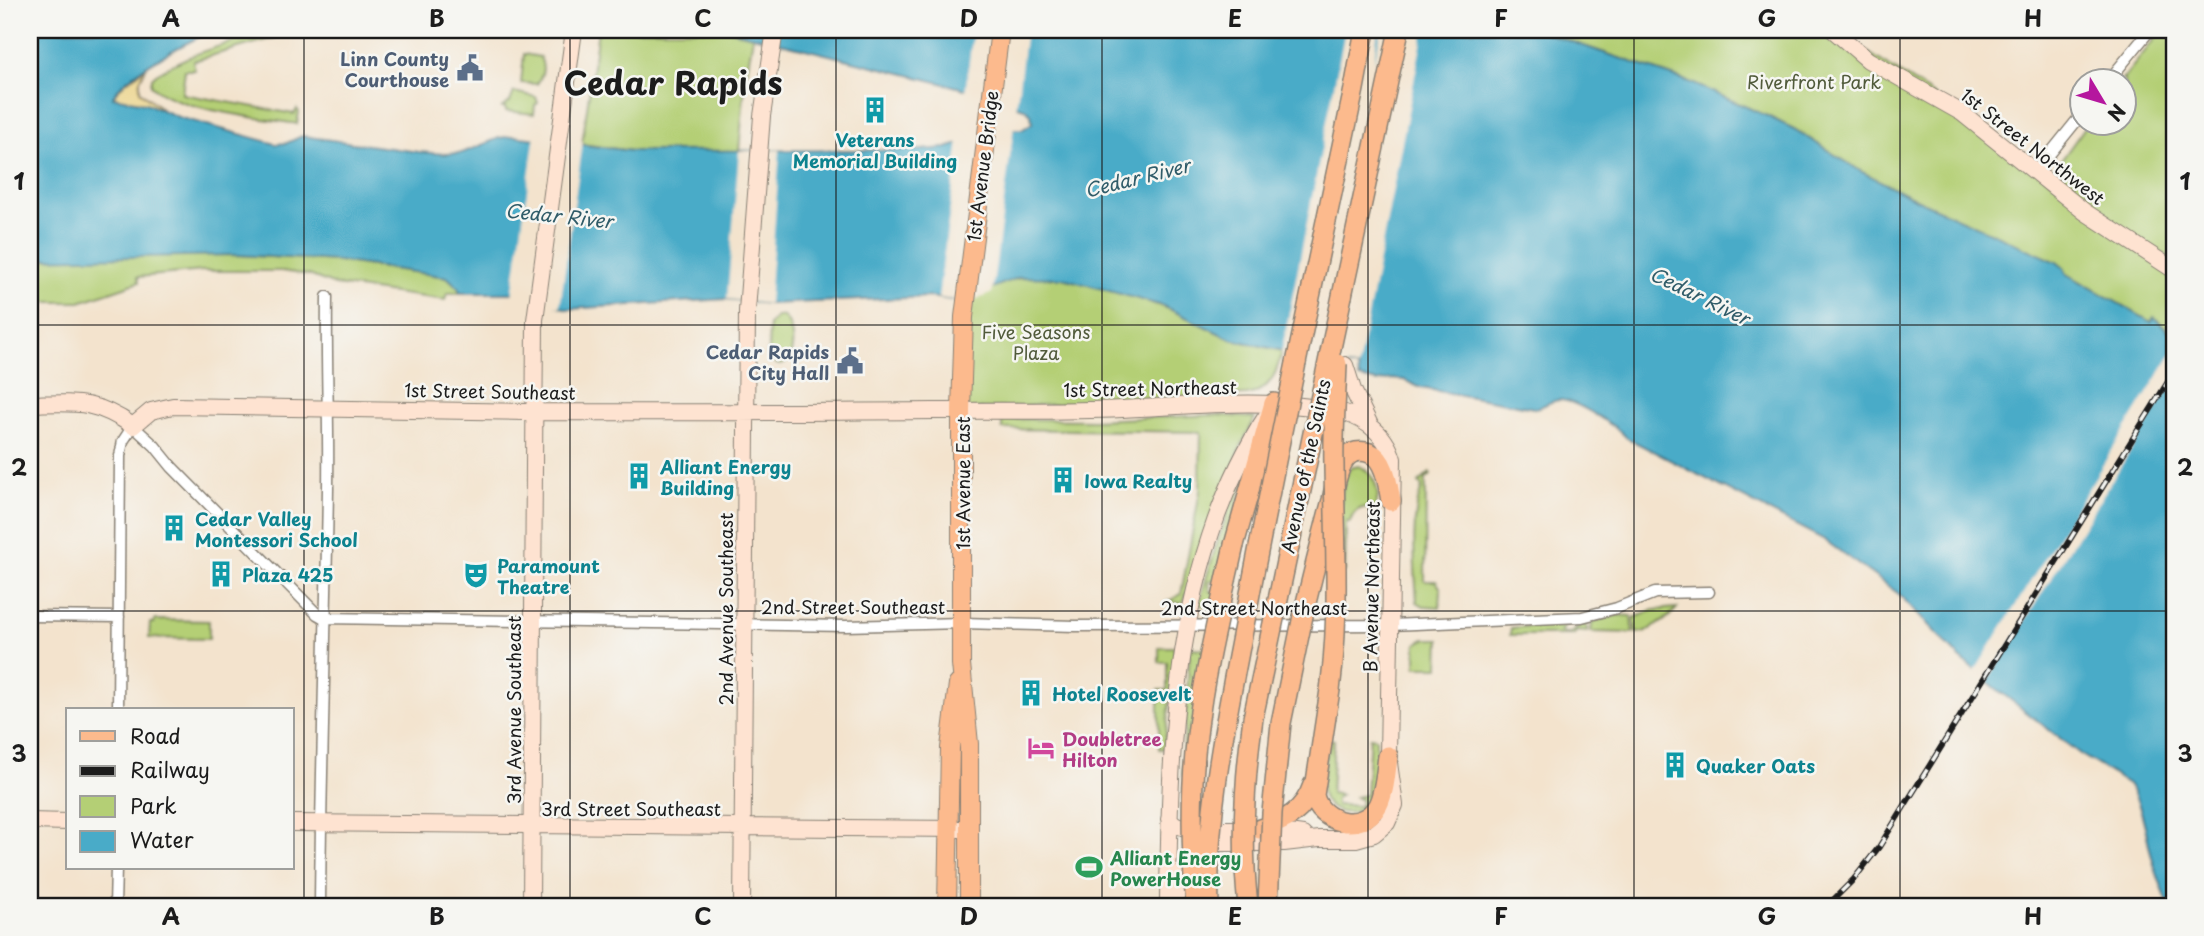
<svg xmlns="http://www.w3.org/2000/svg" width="2204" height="936" viewBox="0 0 2204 936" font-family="'Playpen Sans',sans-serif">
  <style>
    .green { fill: #b4cf75; stroke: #687648; stroke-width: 2 }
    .sand { fill: #eeda9e; stroke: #857b5d; stroke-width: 2 }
    .water { fill: #49abc8; stroke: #326472; stroke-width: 2 }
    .pier { fill: #f3e3cd }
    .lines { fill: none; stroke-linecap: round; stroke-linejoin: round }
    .street-casing { stroke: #888074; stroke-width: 13 }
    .secondary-casing { stroke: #888074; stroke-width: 18 }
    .primary-casing { stroke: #888074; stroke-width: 20 }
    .highway-casing { stroke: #888074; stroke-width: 22 }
    .street { stroke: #fff; stroke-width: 10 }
    .secondary { stroke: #fee3d1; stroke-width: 16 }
    .primary { stroke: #fcba8d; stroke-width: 18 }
    .highway { stroke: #fcba8d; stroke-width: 19 }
    .rail-casing { stroke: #1c1c1c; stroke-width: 6 }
    .rail { stroke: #f6f6f2; stroke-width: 3.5; stroke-dasharray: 10; stroke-linecap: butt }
    .highway-bridge-casing { stroke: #888074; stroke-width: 22; stroke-linecap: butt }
    .highway-bridge { stroke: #fcba8d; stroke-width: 19 }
    .grid { fill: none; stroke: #1c1c1c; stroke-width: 2; stroke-opacity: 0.55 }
    .labels { text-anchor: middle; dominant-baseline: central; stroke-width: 5; stroke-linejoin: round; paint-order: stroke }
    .service-label { font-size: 18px; font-weight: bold; fill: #4e5e75; stroke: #f6f6f2; text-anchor: end }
    .park-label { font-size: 18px; fill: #515b3b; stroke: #f6f6f2 }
    .culture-label { font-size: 18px; font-weight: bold; fill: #0d838f; stroke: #f6f6f2; text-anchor: start }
    .street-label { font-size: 18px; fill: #1c1c1c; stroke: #f6f6f2 }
    .hotel-label { font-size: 18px; font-weight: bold; fill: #b23c85; stroke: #f6f6f2; text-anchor: start }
    .leisure-label { font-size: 18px; font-weight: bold; fill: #27864d; stroke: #f6f6f2; text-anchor: start }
    .water-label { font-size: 19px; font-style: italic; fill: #305c69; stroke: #f6f6f2 }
    .town-label { font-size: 32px; font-weight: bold; fill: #1c1c1c; stroke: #f6f6f2 }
    .neatline { fill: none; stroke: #1c1c1c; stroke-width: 2.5 }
    .grid-label { font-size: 23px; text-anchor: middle; font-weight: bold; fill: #1c1c1c }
  </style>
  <rect width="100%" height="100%" fill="#f6f6f2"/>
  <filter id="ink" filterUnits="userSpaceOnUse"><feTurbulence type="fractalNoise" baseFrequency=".0143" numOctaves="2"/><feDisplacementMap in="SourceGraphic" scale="14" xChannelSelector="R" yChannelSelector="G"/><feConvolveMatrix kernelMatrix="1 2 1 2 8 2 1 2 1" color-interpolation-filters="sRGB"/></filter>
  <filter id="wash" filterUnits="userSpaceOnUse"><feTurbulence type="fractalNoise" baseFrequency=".00686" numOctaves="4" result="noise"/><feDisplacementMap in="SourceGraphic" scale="28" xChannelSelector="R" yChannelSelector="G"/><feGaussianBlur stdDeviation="1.57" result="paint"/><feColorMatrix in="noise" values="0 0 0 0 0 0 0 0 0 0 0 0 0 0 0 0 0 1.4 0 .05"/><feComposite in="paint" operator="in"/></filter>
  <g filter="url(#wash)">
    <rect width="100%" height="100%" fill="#f3e3cd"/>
    <!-- green -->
    <path class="green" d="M289 30H305V34L291 33 193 61 195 70H185L182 94 294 114 297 109 299 112 297 124C261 118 176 110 151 85L152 78 156 74C196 49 244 38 289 30Z
      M598 30H729L753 36 745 84 739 151H632L582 144Z
      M1537 30H1833L1960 112 2174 273V336L2155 318 2151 322 2066 273 2057 262 1924 203 1862 172 1794 129 1767 116 1687 81Z
      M2162 30H2174V261L2125 230 2072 190 2064 182 2060 162 2088 123 2124 122V80H2122Z
      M524 54 540 57C545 67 543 75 537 84L521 83Z
      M514 92 536 97 538 103 535 105 534 114 506 111 505 107 501 108 510 102Z
      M134 255H237L338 261 447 277 458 287 460 293H447L445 300 335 285 309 275 281 271H203L138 277 139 282 80 302H30V259Z
      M1031 276 1063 278 1128 295 1172 310 1231 339 1282 351C1277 373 1271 390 1247 395L1157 398 962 410 966 302C982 291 1011 278 1031 276Z
      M776 317 782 316C800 327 794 385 768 357L769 325Z
      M1216 415 1255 418 1241 446 1183 603 1167 602 1181 594 1200 491 1201 432 1002 429V419L1093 420Z
      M1246 466 1222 570 1217 571 1219 580 1209 581 1210 591 1218 592 1214 607 1199 605C1211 557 1227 512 1246 466Z
      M1359 466C1374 472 1382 493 1375 507 1362 507 1354 508 1350 522H1346L1345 572C1344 542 1334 493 1350 468Z
      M1430 473 1431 475 1426 479 1425 581H1436L1441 589 1440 607 1424 606 1417 602C1415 568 1410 518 1422 487L1419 483Z
      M1677 608C1668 619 1649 633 1636 633L1634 618 1654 610Z
      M1618 615 1631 616 1633 633 1591 632 1592 622Z
      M154 620 209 621V639L149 638 150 623H154Z
      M1563 623 1566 625 1560 631 1563 633H1571L1581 624 1586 623 1587 632 1577 631 1573 635H1510L1511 628Z
      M1425 639H1440L1439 667H1416V644Z
      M1159 647H1174L1175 657 1164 749H1159V690H1167V662H1159Z
      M1190 648 1205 649 1185 776H1182Z
      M1370 737 1376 738C1376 754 1380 777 1375 793 1368 817 1328 821 1322 793 1320 784 1328 751 1330 739L1334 740 1331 793 1341 795 1336 799V805L1360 806 1361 800 1356 797 1366 795Z"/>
    <!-- sand -->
    <path class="sand" d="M146 68 140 80V91L162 109 113 97 124 83Z"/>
    <!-- water -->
    <path class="water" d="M30 30H214C188 42 125 72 113 97L146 103 178 117 276 144 287 143 302 136 419 152 445 154 462 153 499 138 513 136 632 151 921 150 946 148 1013 129H1023L1032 123 1031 114 1024 108 965 89 729 30H1537L1687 81 1767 116 1794 129 1862 172 1924 203 2057 262 2064 268 2067 274 2151 322 2154 317 2174 336V906H2169C2163 890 2157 875 2152 858 2146 834 2143 805 2128 784L2080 754 1993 686 1959 657 1899 594 1823 539 1627 438C1617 427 1576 400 1560 400 1551 400 1544 407 1534 408L1421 388 1404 380 1390 379 1377 382 1359 378 1358 368 1231 339 1163 306 1063 278 1020 277 979 293 966 302 930 297 769 304 727 299 568 309 513 293H460L458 287 447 277 338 261 237 255 30 259Z"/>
    <!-- pier -->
    <path class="pier" d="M973 30H1026L1016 110 965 93Z
      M1345 30H1378L1374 63 1381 30H1424L1358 368 1347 365 1346 369 1281 354Z
      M1014 126 992 293 971 302 938 298 959 141Z
      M535 134 583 141 560 307 539 305 512 296Z
      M780 150 769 304 727 299 739 151Z
      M2174 350V381L1986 683 1973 674Z"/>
  </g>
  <g filter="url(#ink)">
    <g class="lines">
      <!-- street casing -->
      <g class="street-casing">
        <path id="street" d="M2109 80 2150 30
          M2036 171 2082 114
          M30 616 119 617
          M324 618 846 626 962 623 1076 626 1391 625 1582 617 1617 608 1655 593 1709 592
          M118 710 120 456 123 441 133 426 155 446 172 467 317 614 324 618
          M115 906 116 868
          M320 906C321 767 326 627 328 488 329 424 326 361 327 297"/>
      </g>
      <!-- secondary casing -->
      <g class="secondary-casing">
        <path id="secondary" d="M1833 30 1868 60 1962 113 2085 212 2174 270
          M1345 365 1353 390 1370 425
          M30 404C75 403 94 399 133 426L151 411 173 406C293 407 414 411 535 412 668 413 801 412 934 411 997 410 1059 412 1122 409 1192 406 1264 398 1333 410 1360 415 1385 431 1393 459L1388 756 1395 805 1387 823 1374 834 1356 839H1319L1284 843H1212C1183 852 1179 880 1178 906
          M1169 819 1176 825 1189 829H1260L1303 835
          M30 821 68 822
          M292 823 962 829
          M1168 900C1170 736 1174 558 1267 415
          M531 906 535 320 574 30
          M742 906 747 311 762 116 775 30"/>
      </g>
      <!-- primary casing -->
      <g class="primary-casing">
        <path id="primary" d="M947 906 950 748 958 684
          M969 906V744L961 664V410L964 317 1000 30"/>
      </g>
      <!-- highway casing -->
      <g class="highway-casing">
        <path id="highway" d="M1342 296 1399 30
          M1296 363 1354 89 1365 30
          M1234 545 1274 403
          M1304 611C1313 574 1322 537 1332 500 1335 487 1337 469 1345 459 1351 451 1361 450 1370 453 1386 460 1388 486 1391 501
          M1327 710 1314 795C1319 823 1363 834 1378 805 1385 791 1386 771 1388 756
          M1260 829C1285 821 1304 812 1313 785"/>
      </g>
      <!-- street -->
      <use href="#street" class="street"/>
      <!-- secondary -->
      <use href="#secondary" class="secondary"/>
      <!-- primary -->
      <use href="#primary" class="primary"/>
      <!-- highway -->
      <use href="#highway" class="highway"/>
      <!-- rail casing -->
      <g class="rail-casing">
        <path id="rail" d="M1827 906 1854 879 1879 847 2174 372"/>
      </g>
      <!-- rail -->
      <use href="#rail" class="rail"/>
      <!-- highway-bridge casing -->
      <g class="highway-bridge-casing">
        <path id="highway-bridge" d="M1327 710C1341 628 1335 548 1334 465 1333 431 1336 397 1337 364
          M1196 906C1191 849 1190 792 1197 735 1204 671 1220 608 1234 545
          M1209 906C1206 815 1225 725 1242 636 1259 545 1277 454 1296 363
          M1248 906C1241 843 1244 781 1253 718L1342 296
          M1268 906 1272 813 1281 723 1304 611"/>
      </g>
      <!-- highway-bridge -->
      <use href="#highway-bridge" class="highway-bridge"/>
    </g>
  </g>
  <!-- grid -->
  <path class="grid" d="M304 30V906M570 30V906M836 30V906M1102 30V906M1368 30V906M1634 30V906M1900 30V906M30 325H2174M30 611H2174"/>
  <!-- icons -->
  <defs>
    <g id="civic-bare" transform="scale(2.1)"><path d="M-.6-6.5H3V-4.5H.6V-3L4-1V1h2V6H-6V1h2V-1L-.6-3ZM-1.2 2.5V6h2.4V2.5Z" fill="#5c6f8a" stroke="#f6f6f2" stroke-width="2.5" paint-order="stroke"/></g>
    <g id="building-bare" transform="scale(2.1)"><path d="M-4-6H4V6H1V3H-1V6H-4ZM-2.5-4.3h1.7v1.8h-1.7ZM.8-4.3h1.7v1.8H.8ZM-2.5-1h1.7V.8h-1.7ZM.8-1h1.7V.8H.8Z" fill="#0f9aa8" stroke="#f6f6f2" stroke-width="2.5" paint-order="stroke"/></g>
    <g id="theatre-bare" transform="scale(2.1)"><path d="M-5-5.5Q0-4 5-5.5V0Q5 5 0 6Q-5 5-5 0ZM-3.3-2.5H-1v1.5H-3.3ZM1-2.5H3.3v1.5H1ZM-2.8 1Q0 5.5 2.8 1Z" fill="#0f9aa8" stroke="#f6f6f2" stroke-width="2.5" paint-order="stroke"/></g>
    <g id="hotel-bare" transform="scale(2.1)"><path d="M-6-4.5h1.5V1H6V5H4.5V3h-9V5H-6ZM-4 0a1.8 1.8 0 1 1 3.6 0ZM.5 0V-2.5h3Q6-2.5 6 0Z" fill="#d1479c" stroke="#f6f6f2" stroke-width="2.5" paint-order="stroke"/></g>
    <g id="stadium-bare" transform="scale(2.1)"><path d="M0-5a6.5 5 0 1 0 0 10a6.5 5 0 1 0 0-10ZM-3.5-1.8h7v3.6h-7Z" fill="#2e9e5b" stroke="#f6f6f2" stroke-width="2.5" paint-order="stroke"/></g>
  </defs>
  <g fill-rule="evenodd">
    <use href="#civic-bare" x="470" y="68"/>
    <use href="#building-bare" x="875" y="110"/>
    <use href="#civic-bare" x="850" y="361"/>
    <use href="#building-bare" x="639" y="476"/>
    <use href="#building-bare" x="1063" y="480"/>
    <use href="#building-bare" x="174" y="528"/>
    <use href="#building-bare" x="221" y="574"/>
    <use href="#theatre-bare" x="476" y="575"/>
    <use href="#building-bare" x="1031" y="693"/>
    <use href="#hotel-bare" x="1041" y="748"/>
    <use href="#building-bare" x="1675" y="765"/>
    <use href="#stadium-bare" x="1089" y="867"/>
  </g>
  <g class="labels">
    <!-- service labels -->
    <g class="service-label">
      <text x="449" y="58">Linn County<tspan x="449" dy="21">Courthouse</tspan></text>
      <text x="829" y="351">Cedar Rapids<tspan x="829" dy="21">City Hall</tspan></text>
    </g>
    <!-- park labels -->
    <g class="park-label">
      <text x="1814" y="81">Riverfront Park</text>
      <text x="1036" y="331">Five Seasons<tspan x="1036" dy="21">Plaza</tspan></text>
    </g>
    <!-- culture labels -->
    <g class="culture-label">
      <text x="875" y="139" text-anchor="middle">Veterans<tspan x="875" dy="21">Memorial Building</tspan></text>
      <text x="660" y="466">Alliant Energy<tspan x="660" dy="21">Building</tspan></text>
      <text x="1084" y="480">Iowa Realty</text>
      <text x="195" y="518">Cedar Valley<tspan x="195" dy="21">Montessori School</tspan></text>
      <text x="497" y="565">Paramount<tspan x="497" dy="21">Theatre</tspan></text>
      <text x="242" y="574">Plaza 425</text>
      <text x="1052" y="693">Hotel Roosevelt</text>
      <text x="1696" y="765">Quaker Oats</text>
    </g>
    <!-- street labels -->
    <g class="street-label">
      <text transform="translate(2033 146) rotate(38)">1st Street Northwest</text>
      <text transform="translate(982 166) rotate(-83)">1st Avenue Bridge</text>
      <text transform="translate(1150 388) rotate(-1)">1st Street Northeast</text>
      <text transform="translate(490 391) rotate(1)">1st Street Southeast</text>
      <text transform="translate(1305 466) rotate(-78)">Avenue of the Saints</text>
      <text transform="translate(962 483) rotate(-90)">1st Avenue East</text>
      <text transform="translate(1371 587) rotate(-89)">B Avenue Northeast</text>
      <text x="853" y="606">2nd Street Southeast</text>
      <text x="1254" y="607">2nd Street Northeast</text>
      <text transform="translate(725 609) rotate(-90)">2nd Avenue Southeast</text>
      <text transform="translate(513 710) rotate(-90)">3rd Avenue Southeast</text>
      <text x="631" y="808">3rd Street Southeast</text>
    </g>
    <!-- hotel labels -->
    <g class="hotel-label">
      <text x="1062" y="738">Doubletree<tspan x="1062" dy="21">Hilton</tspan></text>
    </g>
    <!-- leisure labels -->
    <g class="leisure-label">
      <text x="1110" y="857">Alliant Energy<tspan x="1110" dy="21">PowerHouse</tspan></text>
    </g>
    <!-- water labels -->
    <g class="water-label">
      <text transform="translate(1137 177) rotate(-14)">Cedar River</text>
      <text transform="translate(559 215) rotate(6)">Cedar River</text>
      <text transform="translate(1700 295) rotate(26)">Cedar River</text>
    </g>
    <!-- town labels -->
    <g class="town-label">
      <text x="673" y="82">Cedar Rapids</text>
    </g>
  </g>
  <!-- margin -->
  <rect width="2204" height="936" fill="none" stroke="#f6f6f2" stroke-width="77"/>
  <!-- legend -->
  <rect x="66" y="708" width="228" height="161" fill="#f6f6f2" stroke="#9f9f9c" stroke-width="2"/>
  <rect x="80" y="731" width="35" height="10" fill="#fcba8d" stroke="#9f9f9c" stroke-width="2"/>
  <text x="130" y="744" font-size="21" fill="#1c1c1c">Road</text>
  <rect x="80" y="766" width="35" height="10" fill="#1c1c1c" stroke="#9f9f9c" stroke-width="2"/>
  <text x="130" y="778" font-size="21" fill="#1c1c1c">Railway</text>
  <rect x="80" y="796" width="35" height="21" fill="#b4cf75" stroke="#9f9f9c" stroke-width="2"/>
  <text x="130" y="814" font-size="21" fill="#1c1c1c">Park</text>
  <rect x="80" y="831" width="35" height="21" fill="#49abc8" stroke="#9f9f9c" stroke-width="2"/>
  <text x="130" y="848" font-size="21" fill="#1c1c1c">Water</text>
  <!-- north arrow -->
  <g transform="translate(2103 102) rotate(128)"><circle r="33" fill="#f6f6f2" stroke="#9f9f9c" stroke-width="2"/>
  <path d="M0-5L12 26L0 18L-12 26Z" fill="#b5179e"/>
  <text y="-10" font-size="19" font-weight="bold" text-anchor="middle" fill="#1c1c1c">N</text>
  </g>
  <rect x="38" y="38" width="2128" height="860" class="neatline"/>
  <g class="grid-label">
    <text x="171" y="27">A</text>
    <text x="437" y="27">B</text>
    <text x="703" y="27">C</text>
    <text x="969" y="27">D</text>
    <text x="1235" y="27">E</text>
    <text x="1501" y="27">F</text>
    <text x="1767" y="27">G</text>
    <text x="2033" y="27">H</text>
    <text x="19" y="190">1</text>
    <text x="2185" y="190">1</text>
    <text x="19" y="476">2</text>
    <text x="2185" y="476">2</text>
    <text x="19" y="762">3</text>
    <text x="2185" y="762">3</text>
    <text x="171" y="925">A</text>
    <text x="437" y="925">B</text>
    <text x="703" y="925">C</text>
    <text x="969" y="925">D</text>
    <text x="1235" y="925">E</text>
    <text x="1501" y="925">F</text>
    <text x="1767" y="925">G</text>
    <text x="2033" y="925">H</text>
  </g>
</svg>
